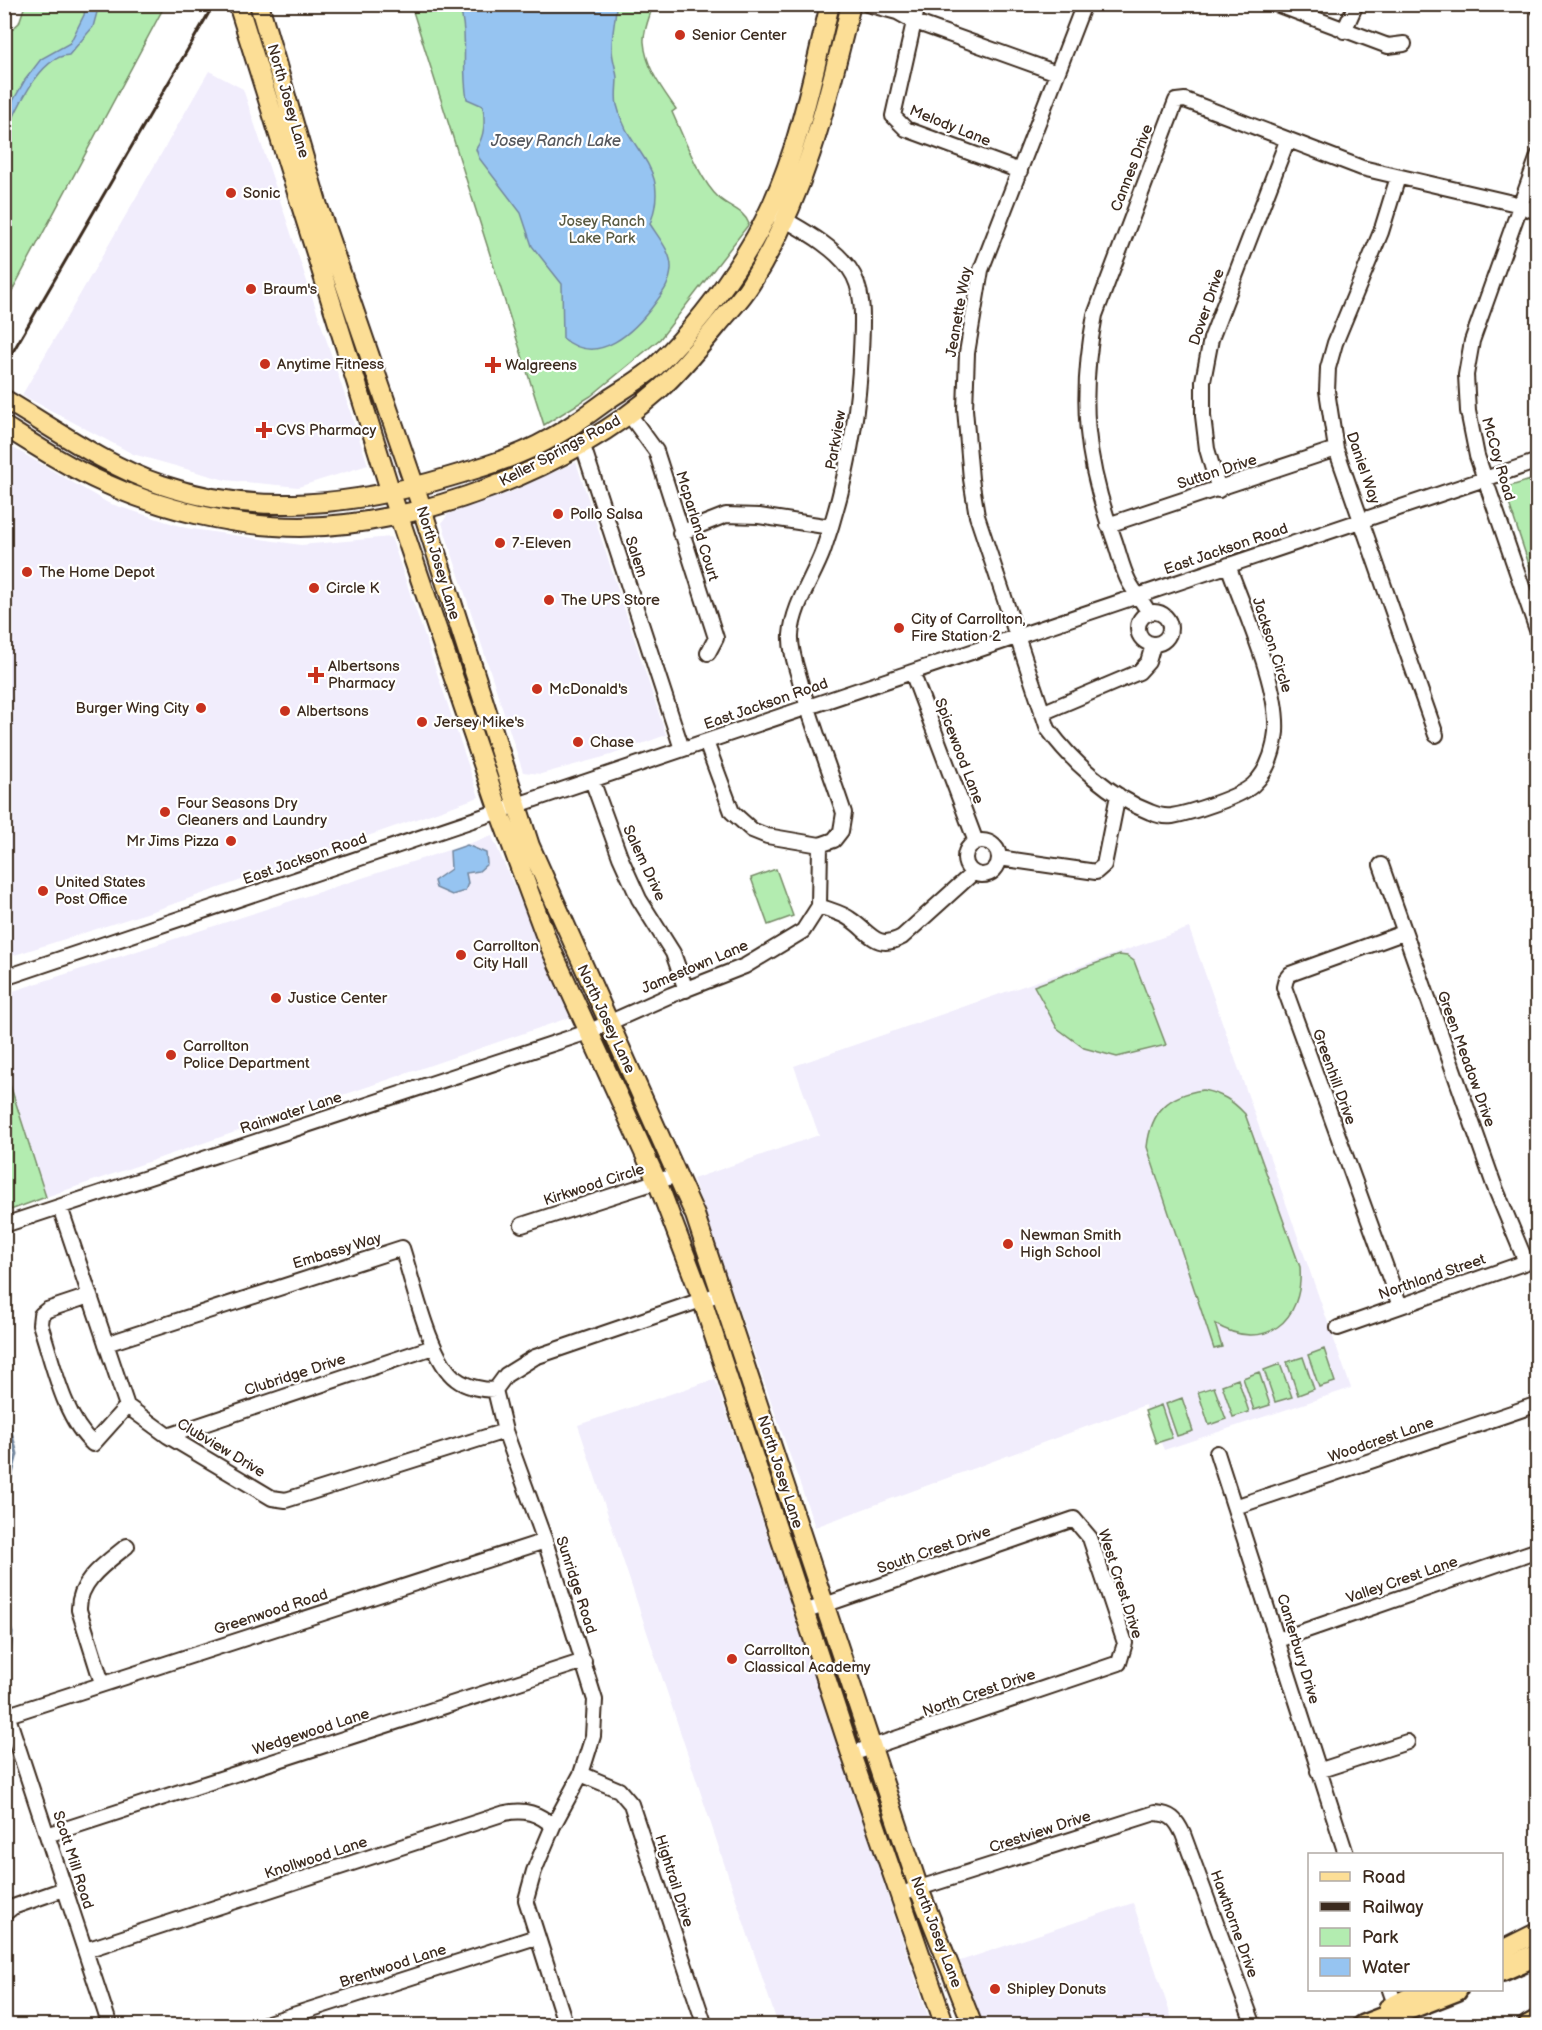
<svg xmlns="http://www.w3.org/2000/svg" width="1542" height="2030" viewBox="0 0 1542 2030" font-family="'Balsamiq Sans',sans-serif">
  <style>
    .built { fill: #f1edfc }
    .green { fill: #b3ecb0; stroke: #778b67; stroke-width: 1.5 }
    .water { fill: #96c4f1; stroke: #72869d; stroke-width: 1.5 }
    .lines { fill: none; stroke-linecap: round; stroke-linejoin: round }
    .stream { stroke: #72869d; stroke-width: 3 }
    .minor-casing { stroke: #3b2a1e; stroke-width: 18 }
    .major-casing { stroke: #3b2a1e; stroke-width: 22 }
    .highway-casing { stroke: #3b2a1e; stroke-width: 26 }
    .minor { stroke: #fff; stroke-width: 14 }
    .major { stroke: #fcde96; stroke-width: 18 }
    .highway { stroke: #fcde96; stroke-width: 21 }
    .rail { stroke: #3b2a1e; stroke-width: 3 }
    .poi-dot { fill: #c8321e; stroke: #fff; stroke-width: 2 }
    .labels { text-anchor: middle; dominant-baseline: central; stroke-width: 4.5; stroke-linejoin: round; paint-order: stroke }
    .poi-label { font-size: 15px; fill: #3b2a1e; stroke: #fff; text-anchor: start }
    .street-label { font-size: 15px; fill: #3b2a1e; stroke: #fff }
    .park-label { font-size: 15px; fill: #595a42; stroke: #fff }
    .water-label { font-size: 16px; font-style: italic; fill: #56585d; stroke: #fff }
  </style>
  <rect width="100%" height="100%" fill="#fff"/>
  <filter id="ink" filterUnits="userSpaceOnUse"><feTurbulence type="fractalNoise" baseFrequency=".0167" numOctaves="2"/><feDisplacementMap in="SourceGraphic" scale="12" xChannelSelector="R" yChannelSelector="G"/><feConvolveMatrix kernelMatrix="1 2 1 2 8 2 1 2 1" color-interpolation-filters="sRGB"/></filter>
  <g filter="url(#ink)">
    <!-- built -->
    <path class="built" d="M209 71 243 89 368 465 298 487 225 480 133 454 22 395Z
      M5 443 108 503 186 528 301 545 391 537 479 797 156 910 5 958Z
      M576 462 666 735 611 755 541 774 523 772 442 523 448 514 509 493Z
      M492 836 571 1017 46 1197 5 1069 4 994Z
      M1189 928 1351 1388 1164 1450 1145 1405 815 1527 693 1179 819 1135 794 1066Z
      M715 1379 887 1894 931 2025H778L578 1425Z
      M1133 1903 1174 2025H984L960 1961Z"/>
    <!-- green -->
    <path class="green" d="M25 5H165L5 304 4 36 19 23Z
      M411 5H653C650 16 643 31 644 42 646 69 663 90 676 109L672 112C683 136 700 181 719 198 730 208 743 209 749 224L660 339 591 396 544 425Z
      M1537 478H1538L1537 589 1504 488Z
      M776 869 793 916 768 925 751 878Z
      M1119 955 1127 956 1134 961 1166 1045 1117 1057 1084 1048 1057 1028 1034 986Z
      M5 1069 46 1197 5 1212H4Z
      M1203 1090C1222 1094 1232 1100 1245 1114L1300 1267C1304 1322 1264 1353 1215 1324L1222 1347 1214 1349 1147 1147C1151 1111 1168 1095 1203 1090Z
      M1324 1349 1335 1382 1319 1387 1308 1355Z
      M1303 1357 1314 1389 1298 1395 1287 1362Z
      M1280 1364 1292 1397 1275 1402 1264 1370Z
      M1259 1372 1270 1405 1254 1410 1243 1378Z
      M1238 1379 1249 1412 1233 1417 1222 1385Z
      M1214 1387 1226 1419 1209 1425 1198 1392Z
      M1182 1398 1193 1431 1177 1436 1166 1404Z
      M1161 1405 1172 1438 1156 1443 1145 1411Z"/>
    <!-- water -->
    <path class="water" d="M86 5H99L93 27 69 55C39 56 14 114 5 138V115L25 80 41 59 70 43 84 15Z
      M459 5H616C616 18 612 32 612 46 611 56 616 67 617 78 617 86 615 97 617 105 628 154 672 165 650 224 659 238 672 253 671 269 670 283 664 291 656 302 635 331 598 368 563 338L562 284 532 246 521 213 479 158 476 149C485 135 485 122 483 106L467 99C461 67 469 35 459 5Z
      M467 845 486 853 487 864 479 871 466 873 468 883 465 891 452 895 436 888 434 881 451 869 450 851Z"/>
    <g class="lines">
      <!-- stream -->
      <path class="stream" d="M4 1405 17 1454 4 1507
        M4 1610 12 1633 9 1668"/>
      <!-- minor casing -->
      <g class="minor-casing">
        <path id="minor" d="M867 4 897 12 915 22 1057 73
          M918 4 893 116 906 129 1020 171
          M1084 4 981 270 967 353 965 409 971 479 977 516 1048 729C1072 762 1111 797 1150 812 1157 815 1165 817 1172 816 1190 813 1240 797 1253 785 1268 771 1274 752 1276 732 1279 684 1244 611 1228 565
          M1276 4 1388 46 1404 44
          M1536 4 1538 8
          M1344 31 1356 4
          M1538 156 1472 341 1466 375 1468 411 1477 456 1538 633
          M1398 177 1381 232 1335 343 1328 368 1327 391 1336 449 1436 735
          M629 414 656 451 716 638 708 653
          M582 443 682 749
          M1219 490 1207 449 1203 416V381L1211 339 1287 141
          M1108 525 1336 449
          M680 533 726 515 759 516 831 527
          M1138 628a16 16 0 1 1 32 0a16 16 0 1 1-32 0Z
          M1149 613C1143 602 1135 593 1129 582 1122 569 1119 553 1114 539 1085 460 1079 398 1095 315L1176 101 1185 100 1362 168 1521 205 1538 213
          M912 672 976 842
          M1042 713 1139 672 1148 662 1153 645
          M706 742 732 812 752 830 767 836 820 845 834 840 841 831 844 813C830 770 813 728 801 684 797 669 790 651 791 635 793 606 813 578 823 551 846 485 858 421 861 352 862 325 866 291 849 268 831 244 802 230 777 215
          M592 780 620 857 639 899 673 953 686 990
          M965 858a17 17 0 1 1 34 0a17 17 0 1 1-34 0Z
          M999 858 1096 872 1104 865 1118 795
          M1381 865 1494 1185 1526 1262
          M819 906C829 910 842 913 850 919 870 932 876 951 902 937L973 873
          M4 978 1538 461
          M60 1207 127 1406 168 1436 272 1498 286 1500 505 1431
          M4 1225 588 1032 671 995 745 966 803 931 819 906 820 845
          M522 1225 677 1175
          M89 1296 47 1310 41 1315 40 1324C53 1362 63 1417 93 1444L127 1406
          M1400 1306 1284 987 1286 979 1290 974 1403 933
          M1338 1328 1538 1258
          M106 1344 402 1248C413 1281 429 1359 456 1379 466 1387 483 1390 495 1390
          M168 1436 433 1347
          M1217 1453 1346 1854
          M1235 1507 1538 1404
          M804 1612 1074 1519 1090 1538 1125 1643 1119 1663 851 1754
          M1278 1640 1538 1550
          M102 1683 79 1610C78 1581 106 1563 127 1546
          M4 1705 110 2026
          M8 1715 545 1541
          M1318 1771 1407 1742
          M581 1774 619 1790 631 1804 705 2026
          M47 1835 584 1661
          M910 1891 1155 1813C1171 1814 1176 1819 1183 1834L1254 2026
          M4 1914 13 1907 64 1889
          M86 1950 505 1813C525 1809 538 1813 553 1826
          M1390 1990 1395 2004
          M259 2026 536 1937
          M566 2026 526 1900 534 1871 553 1826 581 1774 593 1736 595 1700 545 1541 505 1431 495 1390 506 1375 535 1357 722 1293"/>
      </g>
      <!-- major casing -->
      <g class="major-casing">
        <path id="major" d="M238 4 391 493 499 811 547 940 657 1181 702 1299 851 1754 945 2026
          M259 4 318 206 415 487 530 846 695 1215 919 1889 973 2026
          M4 399C55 429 106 466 162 485 257 517 355 505 449 477 480 468 510 459 538 445 564 432 586 416 609 399 624 389 641 379 655 367 690 333 720 295 746 253 793 180 810 88 830 4
          M4 426C36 446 70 468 104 483 163 510 236 527 300 527 418 526 572 468 660 389 682 369 702 344 721 321 731 309 742 298 750 285 805 198 827 103 851 4
          M1502 1950 1538 1932
          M1388 2008 1424 1990"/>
      </g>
      <!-- highway casing -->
      <g class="highway-casing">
        <path id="highway" d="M1502 1970 1538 1954
          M1363 2026 1456 1990
          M1529 2026 1538 2021"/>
      </g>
      <!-- minor -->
      <use href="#minor" class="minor"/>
      <!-- major -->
      <use href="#major" class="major"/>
      <!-- highway -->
      <use href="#highway" class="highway"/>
      <!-- rail -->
      <path class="rail" d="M4 367 214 4"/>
    </g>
  </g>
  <!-- markers -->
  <g class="poi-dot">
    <circle cx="680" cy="35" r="6"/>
    <circle cx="231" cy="193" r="6"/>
    <circle cx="251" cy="289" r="6"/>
    <circle cx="265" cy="364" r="6"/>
    <path d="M490 356h6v6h6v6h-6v6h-6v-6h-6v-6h6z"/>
    <path d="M261 421h6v6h6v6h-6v6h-6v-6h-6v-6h6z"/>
    <circle cx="558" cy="514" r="6"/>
    <circle cx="500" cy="543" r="6"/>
    <circle cx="27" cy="572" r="6"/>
    <circle cx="314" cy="588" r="6"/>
    <circle cx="549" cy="600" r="6"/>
    <circle cx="899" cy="628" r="6"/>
    <path d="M313 666h6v6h6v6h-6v6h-6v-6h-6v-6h6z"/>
    <circle cx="537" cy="689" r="6"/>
    <circle cx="201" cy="708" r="6"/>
    <circle cx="285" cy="711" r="6"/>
    <circle cx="422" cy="722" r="6"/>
    <circle cx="578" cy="742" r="6"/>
    <circle cx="165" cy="812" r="6"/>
    <circle cx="231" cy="841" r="6"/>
    <circle cx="43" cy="891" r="6"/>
    <circle cx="461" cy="955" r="6"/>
    <circle cx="276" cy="998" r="6"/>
    <circle cx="171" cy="1055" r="6"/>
    <circle cx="1008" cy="1244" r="6"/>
    <circle cx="732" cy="1659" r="6"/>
    <circle cx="995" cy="1989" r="6"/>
  </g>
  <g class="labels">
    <!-- poi labels -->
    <g class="poi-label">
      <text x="692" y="35">Senior Center</text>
      <text x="243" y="193">Sonic</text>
      <text x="263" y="289">Braum's</text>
      <text x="277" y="364">Anytime Fitness</text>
      <text x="505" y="365">Walgreens</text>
      <text x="276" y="430">CVS Pharmacy</text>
      <text x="570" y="514">Pollo Salsa</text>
      <text x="512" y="543">7-Eleven</text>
      <text x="39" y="572">The Home Depot</text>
      <text x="326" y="588">Circle K</text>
      <text x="561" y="600">The UPS Store</text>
      <text x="911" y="619">City of Carrollton,<tspan x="911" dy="17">Fire Station 2</tspan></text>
      <text x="328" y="666">Albertsons<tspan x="328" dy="17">Pharmacy</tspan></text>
      <text x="549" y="689">McDonald's</text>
      <text x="189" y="708" text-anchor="end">Burger Wing City</text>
      <text x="297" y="711">Albertsons</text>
      <text x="434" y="722">Jersey Mike's</text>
      <text x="590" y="742">Chase</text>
      <text x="177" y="803">Four Seasons Dry<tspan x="177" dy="17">Cleaners and Laundry</tspan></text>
      <text x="219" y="841" text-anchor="end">Mr Jims Pizza</text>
      <text x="55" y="882">United States<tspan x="55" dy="17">Post Office</tspan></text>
      <text x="473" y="946">Carrollton<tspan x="473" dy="17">City Hall</tspan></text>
      <text x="288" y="998">Justice Center</text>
      <text x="183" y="1046">Carrollton<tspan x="183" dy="17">Police Department</tspan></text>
      <text x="1020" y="1235">Newman Smith<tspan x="1020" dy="17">High School</tspan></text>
      <text x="744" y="1650">Carrollton<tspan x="744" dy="17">Classical Academy</tspan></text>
      <text x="1007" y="1989">Shipley Donuts</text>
    </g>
    <!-- street labels -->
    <g class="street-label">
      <text transform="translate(288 101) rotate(74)">North Josey Lane</text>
      <text transform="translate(950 126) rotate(22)">Melody Lane</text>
      <text transform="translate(1132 168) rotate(-69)">Cannes Drive</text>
      <text transform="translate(1207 307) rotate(-71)">Dover Drive</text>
      <text transform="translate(959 312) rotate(-80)">Jeanette Way</text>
      <text transform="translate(836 440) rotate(-80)">Parkview</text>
      <text transform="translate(560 451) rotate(-28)">Keller Springs Road</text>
      <text transform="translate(1498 459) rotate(74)">McCoy Road</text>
      <text transform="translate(1363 468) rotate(71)">Daniel Way</text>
      <text transform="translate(1217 472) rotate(-18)">Sutton Drive</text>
      <text transform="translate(697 526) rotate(73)">Mcparland Court</text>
      <text transform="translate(1226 549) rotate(-19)">East Jackson Road</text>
      <text transform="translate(636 557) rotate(72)">Salem</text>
      <text transform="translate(438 563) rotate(73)">North Josey Lane</text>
      <text transform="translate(1272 645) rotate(72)">Jackson Circle</text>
      <text transform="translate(766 704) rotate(-19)">East Jackson Road</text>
      <text transform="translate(959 751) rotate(69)">Spicewood Lane</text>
      <text transform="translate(305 859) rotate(-19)">East Jackson Road</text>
      <text transform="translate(644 863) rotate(65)">Salem Drive</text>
      <text transform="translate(695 967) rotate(-23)">Jamestown Lane</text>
      <text transform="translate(606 1019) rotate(65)">North Josey Lane</text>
      <text transform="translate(1466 1059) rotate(70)">Green Meadow Drive</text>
      <text transform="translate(1334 1077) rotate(70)">Greenhill Drive</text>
      <text transform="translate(291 1113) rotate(-18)">Rainwater Lane</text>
      <text transform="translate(594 1185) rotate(-18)">Kirkwood Circle</text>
      <text transform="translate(337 1251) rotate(-17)">Embassy Way</text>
      <text transform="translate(1432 1277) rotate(-19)">Northland Street</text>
      <text transform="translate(295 1375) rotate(-18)">Clubridge Drive</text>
      <text transform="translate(1381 1440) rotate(-19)">Woodcrest Lane</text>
      <text transform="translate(221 1448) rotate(31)">Clubview Drive</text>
      <text transform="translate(780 1472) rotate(72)">North Josey Lane</text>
      <text transform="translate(934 1550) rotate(-19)">South Crest Drive</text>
      <text transform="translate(1402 1580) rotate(-19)">Valley Crest Lane</text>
      <text transform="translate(1120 1584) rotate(72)">West Crest Drive</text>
      <text transform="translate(576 1585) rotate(72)">Sunridge Road</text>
      <text transform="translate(271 1612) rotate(-18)">Greenwood Road</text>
      <text transform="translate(1298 1649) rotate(73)">Canterbury Drive</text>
      <text transform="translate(979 1693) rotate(-19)">North Crest Drive</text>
      <text transform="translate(311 1732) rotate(-18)">Wedgewood Lane</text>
      <text transform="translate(1040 1832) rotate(-18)">Crestview Drive</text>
      <text transform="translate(316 1858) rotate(-18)">Knollwood Lane</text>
      <text transform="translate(73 1860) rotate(72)">Scott Mill Road</text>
      <text transform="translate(674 1881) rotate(72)">Hightrail Drive</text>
      <text transform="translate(1234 1924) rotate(70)">Hawthorne Drive</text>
      <text transform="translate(936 1932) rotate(69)">North Josey Lane</text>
      <text transform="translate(393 1966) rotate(-18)">Brentwood Lane</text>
    </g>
    <!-- park labels -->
    <g class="park-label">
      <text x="602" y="221">Josey Ranch<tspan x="602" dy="17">Lake Park</tspan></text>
    </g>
    <!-- water labels -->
    <g class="water-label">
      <text x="556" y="141">Josey Ranch Lake</text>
    </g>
  </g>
  <!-- margin -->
  <rect width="1542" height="2030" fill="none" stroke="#fff" stroke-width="24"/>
  <rect x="12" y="12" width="1518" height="2006" fill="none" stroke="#3b2a1e" stroke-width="2" filter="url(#ink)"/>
  <!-- legend -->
  <rect x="1308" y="1853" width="195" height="138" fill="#ffffff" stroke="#b1aaa5" stroke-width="1.5"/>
  <rect x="1320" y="1872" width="30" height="9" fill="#fcde96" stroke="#b1aaa5" stroke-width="1.5"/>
  <text x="1362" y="1883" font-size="18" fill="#3b2a1e">Road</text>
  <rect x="1320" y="1902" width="30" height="9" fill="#3b2a1e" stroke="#b1aaa5" stroke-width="1.5"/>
  <text x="1362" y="1913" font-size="18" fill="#3b2a1e">Railway</text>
  <rect x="1320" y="1928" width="30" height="18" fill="#b3ecb0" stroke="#b1aaa5" stroke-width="1.5"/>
  <text x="1362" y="1943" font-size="18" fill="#3b2a1e">Park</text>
  <rect x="1320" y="1958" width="30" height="18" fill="#96c4f1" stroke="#b1aaa5" stroke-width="1.5"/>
  <text x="1362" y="1973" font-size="18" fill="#3b2a1e">Water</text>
</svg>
